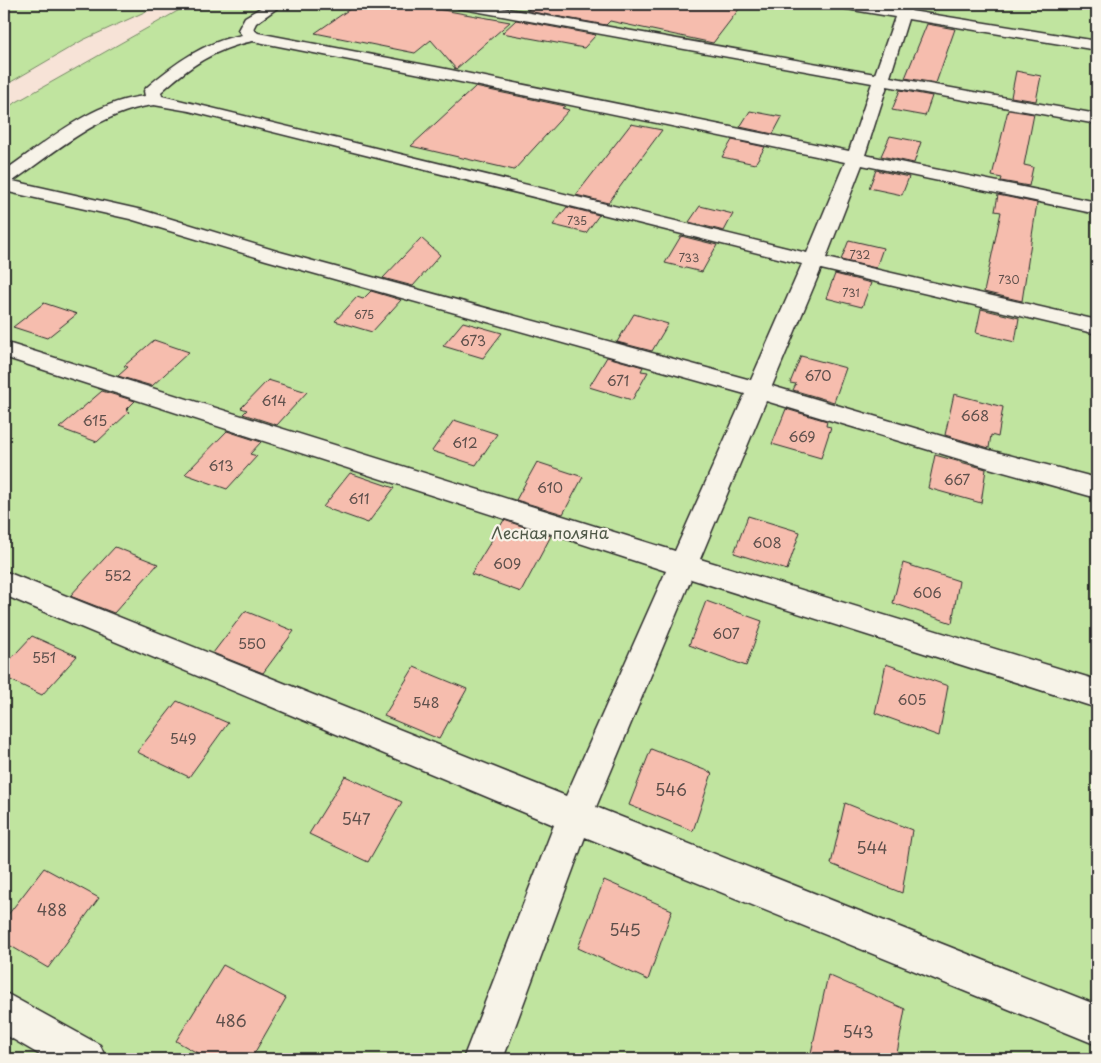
<svg xmlns="http://www.w3.org/2000/svg" width="1101" height="1063" viewBox="0 0 1101 1063" font-family="'Playpen Sans',sans-serif">
  <style>
    .green { fill: #c0e49f; stroke: #768865 }
    .building { fill: #f6bdae; stroke: #2b2b2b }
    .lines { fill: none; stroke-linecap: round; stroke-linejoin: round }
    .minor-casing { stroke: #2b2b2b; stroke-width: 3 }
    .minor { fill: #f7f3e8; fill-rule: evenodd }
    .labels { text-anchor: middle; dominant-baseline: central; stroke-width: 4.5; stroke-linejoin: round; paint-order: stroke }
    .far-number-label { font-size: 11px; fill: #5e504c }
    .number-label { font-size: 14px; fill: #5e504c }
    .park-label { font-size: 16px; fill: #505948; stroke: #f7f3e8 }
    .near-number-label { font-size: 16px; fill: #5e504c }
  </style>
  <rect width="100%" height="100%" fill="#f7e3d7"/>
  <filter id="ink" filterUnits="userSpaceOnUse"><feTurbulence type="fractalNoise" baseFrequency=".02" numOctaves="2"/><feDisplacementMap in="SourceGraphic" scale="10" xChannelSelector="R" yChannelSelector="G"/><feConvolveMatrix kernelMatrix="1 2 1 2 8 2 1 2 1" color-interpolation-filters="sRGB"/></filter>
  <g filter="url(#ink)">
    <!-- green -->
    <path class="green" d="M4 4H162L83 40 4 86Z
      M190 4H1097V1059H4V109Z"/>
    <!-- building -->
    <path class="building" d="M357 4H409L510 22 456 69 431 40 415 53 315 33Z
      M535 4H562L592 9V4H743L713 43 610 21 606 25 527 11Z
      M516 20 596 35 584 48 502 33Z
      M927 24 955 29 936 83 905 78Z
      M1016 71 1041 76 1036 101 1011 97Z
      M475 87 565 106 562 108 569 110 514 170 411 146Z
      M900 90 932 96 925 116 892 110Z
      M1008 110 1034 114 1024 165 1033 167 1029 186 1001 181 1002 178 992 176Z
      M750 111 782 117 773 134 740 127Z
      M631 124 662 130 608 203 576 195Z
      M890 136 921 142 914 163 881 156Z
      M732 140 765 147 755 164 722 157Z
      M876 170 909 177 902 195 869 188Z
      M998 195 1037 203 1022 301 984 292 1001 212 995 211Z
      M700 206 733 214 724 231 689 222Z
      M567 207 599 215 586 233 553 225Z
      M681 236 717 245 702 272 665 263Z
      M421 238 440 255 413 286 383 278Z
      M849 240 883 248 876 268 841 260Z
      M835 274 871 283 862 307 826 298Z
      M371 291 401 300 372 332 335 321 357 297 363 299Z
      M44 303 77 314 47 338 13 327Z
      M981 309 1019 318 1015 342 976 333Z
      M634 314 668 324 652 351 617 342Z
      M463 322 502 333 483 358 443 346Z
      M154 340 189 352 152 386 118 376 128 367 124 366Z
      M801 356 846 368 834 402 793 390 796 384 790 383Z
      M607 357 643 367 641 371 648 372 632 400 589 387Z
      M268 380 307 392 277 425 243 414 247 410 241 408Z
      M102 391 135 401 126 410 129 412 97 442 59 428Z
      M954 394 1003 407 998 437 991 435 989 448 945 435Z
      M786 409 827 421 826 426 831 427 821 458 772 444Z
      M454 420 497 434 476 465 432 451Z
      M227 431 261 442 250 454 257 456 227 489 185 474Z
      M935 455 986 469 981 503 928 488Z
      M537 462 583 477 563 514 516 500Z
      M350 473 394 488 368 523 323 507Z
      M748 516 800 532 787 570 734 553Z
      M504 520 551 536 521 592 471 574Z
      M115 547 158 564 114 613 70 596Z
      M903 563 959 581 952 623 893 603Z
      M706 601 762 621 746 666 689 645Z
      M245 611 294 631 263 673 213 653Z
      M32 636 77 656 42 695 4 677V666Z
      M886 664 948 686 939 736 875 713Z
      M414 667 467 689 439 739 384 716Z
      M177 701 228 723 189 777 137 752Z
      M651 749 712 773 693 831 629 805Z
      M345 776 402 802 368 862 309 834Z
      M845 803 912 830 902 893 831 864Z
      M44 868 99 898 48 968 4 942V920Z
      M604 880 672 910 648 980 578 948Z
      M223 965 286 998 251 1059H208L176 1041Z
      M828 975 905 1009 896 1059H825L811 1053Z"/>
    <g class="lines">
      <!-- minor casing -->
      <g class="minor-casing">
        <path id="minor" d="M267 4H283L256 23 253 29 258 33 446 69 849 151 872 83 458 8 451 4H480L875 74 895 17 841 8 834 4H866L897 9 899 4H913L911 11 1097 41V50L908 19 890 77 1097 114V124L887 86 865 155 1097 202V214L862 165 826 258 1097 320V334L821 269 772 386 989 450 1097 478V498L989 468 766 401 700 559 1097 680V708L691 579 596 807 1097 1005V1045L585 837 503 1059H463L554 825 4 595V571L566 796 666 571 4 357V342L675 551 745 394 266 260 130 219 4 191V171C46 142 93 101 145 96L144 91 146 88C175 63 204 42 242 35L238 30 245 17ZM253 41 446 79 845 162 807 253 162 96 161 92C190 66 214 49 253 41ZM154 105 189 111 802 264 751 380 280 252 142 210 13 181C55 152 101 111 154 105Z
          M4 992 100 1045 106 1059H47L4 1034Z"/>
      </g>
      <!-- minor -->
      <use href="#minor" class="minor"/>
    </g>
  </g>
  <g class="labels">
    <!-- far-number labels -->
    <g class="far-number-label">
      <text x="577" y="220">735</text>
      <text x="860" y="254">732</text>
      <text x="689" y="257">733</text>
      <text x="1009" y="279">730</text>
      <text x="851" y="292">731</text>
      <text x="364" y="314">675</text>
    </g>
    <!-- number labels -->
    <g class="number-label">
      <text x="473" y="340">673</text>
      <text x="818" y="375">670</text>
      <text x="618" y="380">671</text>
      <text x="274" y="400">614</text>
      <text x="975" y="415">668</text>
      <text x="95" y="420">615</text>
      <text x="802" y="436">669</text>
      <text x="465" y="442">612</text>
      <text x="221" y="465">613</text>
      <text x="957" y="479">667</text>
      <text x="550" y="487">610</text>
      <text x="359" y="498">611</text>
      <text x="767" y="542">608</text>
      <text x="507" y="563">609</text>
      <text x="118" y="575">552</text>
      <text x="927" y="592">606</text>
      <text x="726" y="633">607</text>
      <text x="252" y="643">550</text>
      <text x="44" y="657">551</text>
      <text x="912" y="699">605</text>
      <text x="426" y="702">548</text>
      <text x="183" y="738">549</text>
    </g>
    <!-- park labels -->
    <g class="park-label">
      <text x="550" y="532">Лесная поляна</text>
    </g>
    <!-- near-number labels -->
    <g class="near-number-label">
      <text x="671" y="789">546</text>
      <text x="356" y="818">547</text>
      <text x="872" y="847">544</text>
      <text x="52" y="909">488</text>
      <text x="625" y="929">545</text>
      <text x="231" y="1020">486</text>
      <text x="858" y="1031">543</text>
    </g>
  </g>
  <!-- margin -->
  <rect width="1101" height="1063" fill="none" stroke="#f7f3e8" stroke-width="20"/>
  <rect x="10" y="10" width="1081" height="1043" fill="none" stroke="#2b2b2b" stroke-width="2" filter="url(#ink)"/>
</svg>
